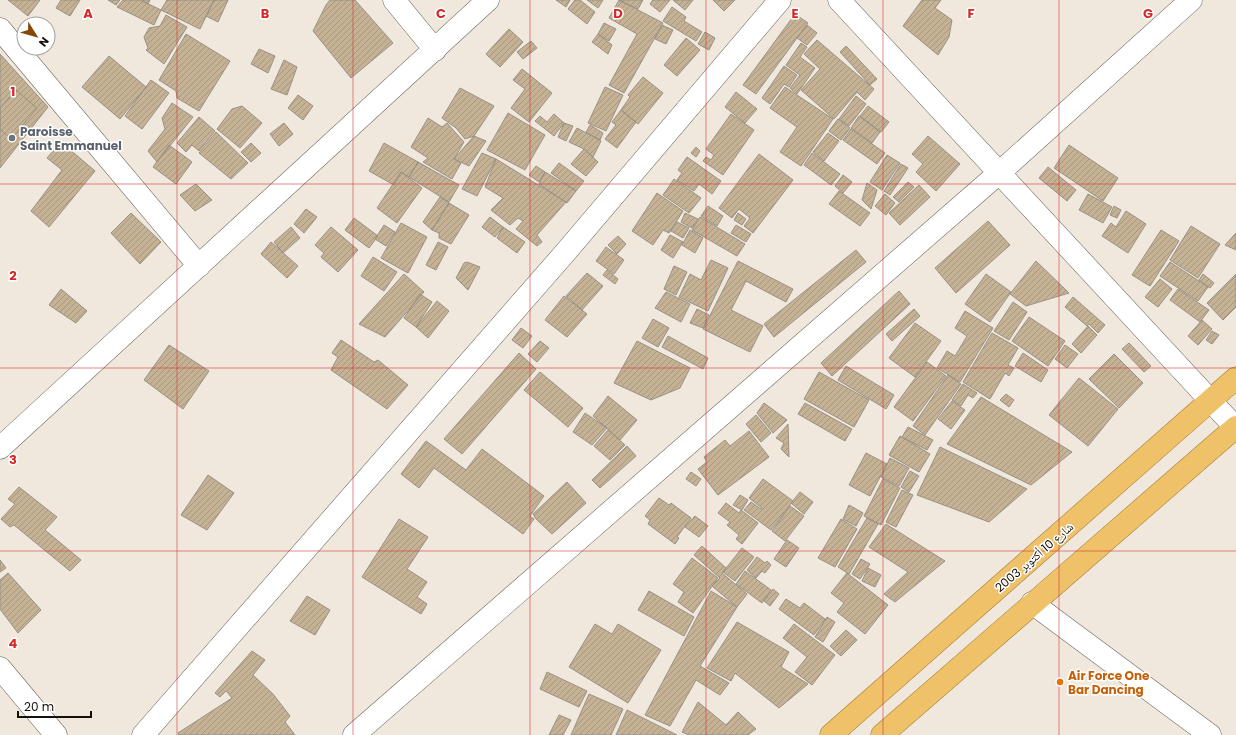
<svg xmlns="http://www.w3.org/2000/svg" width="1236" height="735" viewBox="0 0 1236 735" font-family="Poppins,'Noto Naskh Arabic',sans-serif">
  <style>
    .building { fill: url(#building-hatch); stroke: #989185 }
    .lines { fill: none; stroke-linecap: round; stroke-linejoin: round }
    .minor-casing { stroke: #6a6358; stroke-width: 23 }
    .tertiary-casing { stroke: #6a6358; stroke-width: 23 }
    .trunk-casing { stroke: #a07a31; stroke-width: 23 }
    .minor { stroke: #fff; stroke-width: 22 }
    .tertiary { stroke: #fff; stroke-width: 22 }
    .trunk { stroke: #efc26a; stroke-width: 22 }
    .grid { fill: none; stroke: #d62828; stroke-width: 1; stroke-opacity: 0.55 }
    .worship-dot { fill: #6b7280; stroke: #fff; stroke-width: 1.5 }
    .food-dot { fill: #e8710a; stroke: #fff; stroke-width: 1.5 }
    .labels { text-anchor: middle; dominant-baseline: central; stroke-width: 3; stroke-linejoin: round; paint-order: stroke }
    .worship-label { font-size: 12px; font-weight: bold; fill: #5b616d; stroke: #fff; text-anchor: start }
    .street-label { font-size: 12px; fill: #14110d; stroke: #fff }
    .food-label { font-size: 12px; font-weight: bold; fill: #c56008; stroke: #fff; text-anchor: start }
    .grid-label { font-size: 13px; text-anchor: middle; font-weight: bold; fill: #d62828; stroke: #fff; stroke-width: 3; stroke-linejoin: round; paint-order: stroke }
  </style>
  <defs>
    <pattern id="building-hatch" width="6" height="6" patternUnits="userSpaceOnUse"><rect width="6" height="6" fill="#c5b295"/><path d="M-1 1l2-2M0 6l6-6M5 7l2-2" fill="none" stroke="#a8987f"/></pattern>
  </defs>
  <rect width="100%" height="100%" fill="#f0e8dc"/>
  <!-- building -->
  <path class="building" d="M8 0H40L28 16Z
    M61 0H80L70 16 56 8Z
    M108 0H120L116 5Z
    M123 0H140L161 10 154 25 117 7Z
    M142 0H150L148 4Z
    M167 0H214L200 29 161 10Z
    M214 0H228L218 22 206 16Z
    M330 0H355L393 43 351 78 313 31 326 5Z
    M556 0H570L566 7Z
    M575 0H580L595 12 587 24 568 9Z
    M587 0H603L598 8Z
    M619 0H643L638 9Z
    M619 0 663 23 624 93 609 85 637 34 609 18Z
    M653 0H670L660 12 650 4Z
    M673 0H693L685 10Z
    M713 0H735L724 11Z
    M922 0H941L935 8 952 20 949 37 938 55 903 26Z
    M672 7 686 17 684 21 702 32 696 41 663 21Z
    M795 14 808 23 756 94 743 85Z
    M166 15 187 27 164 64 146 50 148 48 144 37 149 28 160 26Z
    M604 23 616 29 609 41 598 34Z
    M662 25 673 30 666 44 655 39Z
    M807 25 817 33 807 45 797 38Z
    M509 29 523 42 500 67 486 54Z
    M705 32 715 38 709 50 698 44Z
    M186 34 230 61 199 111 177 98 176 91 159 80Z
    M598 34 612 45 608 54 592 42Z
    M686 38 700 50 677 76 664 65Z
    M817 40 874 89 865 100 857 92 834 119 801 90 820 69 804 54Z
    M531 41 537 48 523 59 517 52Z
    M801 43 807 47 800 57 815 68 797 94 790 88 800 75 786 65Z
    M846 46 877 79 870 85 840 52Z
    M259 49 275 56 268 73 251 64Z
    M0 54 48 107 0 168Z
    M109 56 146 87 120 119 82 87Z
    M284 60 297 67 287 95 271 89Z
    M784 66 797 75 789 87 784 84 770 104 762 98Z
    M522 69 552 93 529 122 511 108 525 89 513 80Z
    M643 77 663 93 638 124 621 110 630 97 628 95Z
    M151 80 169 93 142 129 125 116Z
    M605 87 623 95 606 131 588 123Z
    M785 87 833 119 801 166 780 152 797 127 770 108Z
    M460 88 494 106 474 136 465 139 456 128 442 118Z
    M16 90 37 108 11 139 0 129V108Z
    M736 92 757 109 745 123 725 107Z
    M298 95 313 106 303 120 288 108Z
    M856 96 866 104 849 126 839 119Z
    M172 103 193 117 157 162 148 151 165 129 162 118Z
    M242 106 262 123 240 148 217 129 232 109Z
    M868 106 889 122 881 132 860 116Z
    M621 110 636 122 617 148 605 139 616 125 612 122Z
    M508 113 545 135 525 170 487 150Z
    M554 114 564 123 554 136 535 121 540 116 547 122Z
    M731 114 754 130 723 175 703 161 706 157 711 160 714 155 706 149Z
    M859 116 880 132 872 143 851 128Z
    M199 117 215 131 199 151 192 145 186 152 177 143Z
    M428 118 442 127 447 123 464 142 454 159 461 163 452 179 423 162 428 158 411 147Z
    M838 119 850 128 841 140 829 131Z
    M284 123 293 134 279 146 270 134Z
    M564 123 573 126 566 141 558 137Z
    M590 125 603 133 600 140 586 132Z
    M577 128 601 141 593 157 584 149 569 142Z
    M851 129 885 153 877 164 843 140Z
    M216 132 248 163 231 179 199 153Z
    M828 133 839 141 824 161 813 152Z
    M474 136 486 141 469 166 454 159Z
    M928 136 960 164 936 191 916 172 923 164 912 154Z
    M61 142 95 171 49 227 31 211 62 170 47 158Z
    M251 143 261 153 251 162 241 152Z
    M384 143 418 162 409 177 401 172 394 185 369 171Z
    M169 145 192 162 176 184 153 167Z
    M1069 145 1118 178 1103 201 1054 168Z
    M696 147 700 151 696 157 691 153Z
    M584 149 598 162 586 176 571 164Z
    M482 153 496 159 477 196 462 189Z
    M812 153 840 174 831 185 804 165Z
    M759 154 793 180 753 233 744 226 750 218 739 209 732 218 719 208Z
    M887 155 900 163 882 190 870 182Z
    M687 157 721 181 712 194 699 184 694 191 677 180 682 173 678 170Z
    M496 159 566 202 537 235 542 242 537 246 516 229 523 221 518 218 510 225 491 210 503 198 485 187Z
    M418 162 459 185 449 202 409 177Z
    M559 163 584 181 576 191 551 173Z
    M901 164 908 168 890 195 884 191Z
    M536 166 545 172 539 182 529 175Z
    M1048 167 1076 190 1067 201 1039 178Z
    M401 172 422 188 397 223 377 208Z
    M545 172 576 191 567 203 539 184Z
    M843 175 852 182 843 193 835 186Z
    M674 179 701 198 689 213 663 195Z
    M908 182 914 187 899 202 893 197Z
    M867 183 877 190 871 209 862 200Z
    M196 184 212 200 195 211 180 195Z
    M919 185 930 197 900 225 889 213Z
    M839 191 870 213 860 226 829 204Z
    M657 193 683 211 669 233 663 230 653 245 632 231Z
    M885 194 895 203 886 215 875 206Z
    M1088 194 1112 207 1103 223 1079 210Z
    M440 197 449 203 432 230 423 222Z
    M449 203 469 215 451 244 439 238V233L432 230Z
    M708 206 723 216 717 226 701 216Z
    M1114 206 1121 210 1117 218 1110 215Z
    M306 209 317 217 304 233 294 224Z
    M1126 211 1146 224 1128 253 1102 236 1111 223 1116 227Z
    M131 213 161 242 140 264 111 233Z
    M685 213 698 219 692 228 681 222Z
    M738 213 746 219 742 225 734 220Z
    M490 217 503 227 495 237 482 227Z
    M700 217 745 244 737 256 692 230Z
    M354 218 378 236 369 248 345 230Z
    M988 221 1010 245 956 293 935 268Z
    M677 222 689 228 683 238 671 231Z
    M401 223 427 237 408 273 381 258Z
    M384 225 395 232 386 246 375 239Z
    M736 225 751 234 746 242 731 233Z
    M1191 226 1220 244 1198 278 1170 260Z
    M291 227 300 238 283 253 274 242Z
    M331 227 358 250 338 272 321 257 324 253 315 245Z
    M503 227 525 242 517 253 497 238Z
    M690 230 703 238 695 253 682 245Z
    M1161 230 1179 241 1150 286 1132 275Z
    M1236 233V250L1225 245Z
    M670 235 683 242 673 258 661 250Z
    M618 236 626 244 617 254 608 245Z
    M271 242 298 266 287 278 261 254Z
    M438 242 448 247 436 270 426 265Z
    M606 247 624 260 614 274 596 261Z
    M856 250 866 262 774 337 764 324Z
    M373 257 397 272 384 291 361 276Z
    M711 260 728 268 708 311 679 297 690 274 701 280Z
    M738 261 793 289 786 302 746 281 731 310 763 326 750 352 703 329Z
    M1036 261 1069 293 1026 306 1010 294Z
    M467 262 480 267 468 290 456 278 464 263Z
    M1170 262 1208 287 1198 301 1160 276Z
    M674 266 687 272 676 295 664 289Z
    M607 270 618 279 615 284 603 275Z
    M587 273 603 286 582 310 566 296Z
    M404 274 424 292 385 337 359 324Z
    M986 274 1011 292 990 322 965 304Z
    M1203 274 1214 283 1210 288 1199 280Z
    M1236 274V307L1223 320 1207 303Z
    M1160 279 1172 289 1158 307 1145 297Z
    M61 289 87 311 76 323 49 305Z
    M1178 289 1209 310 1200 322 1170 300Z
    M899 291 910 304 832 376 821 363Z
    M666 292 690 304 681 322 655 308Z
    M420 294 432 302 416 327 404 318Z
    M564 296 587 314 567 337 545 320Z
    M1073 297 1105 325 1098 333 1089 324 1087 326 1065 307Z
    M437 301 449 311 428 338 416 327Z
    M1013 302 1027 312 1009 340 994 331Z
    M697 309 709 315 703 328 690 323Z
    M914 309 920 316 892 341 886 334Z
    M965 311 993 328 960 382 937 368 947 351 955 356 967 336 955 328Z
    M1029 317 1065 341 1048 366 1012 341Z
    M653 319 669 328 658 347 642 338Z
    M1202 320 1212 329 1198 345 1188 336Z
    M915 323 941 341 915 377 889 358Z
    M1088 326 1097 335 1081 353 1072 344Z
    M521 328 532 336 523 348 512 340Z
    M1212 331 1219 335 1212 344 1206 340Z
    M992 333 1018 348 1008 365 1014 368 1009 376 1005 373 990 399 963 382Z
    M668 336 708 358 703 369 662 347Z
    M341 340 374 362 378 360 408 385 387 409 331 370 338 357 332 353Z
    M540 341 549 348 537 362 528 354Z
    M637 341 690 368 680 388 651 400 614 383Z
    M1129 343 1151 366 1144 372 1122 349Z
    M169 345 209 371 183 409 144 380Z
    M1065 345 1078 354 1067 368 1055 359Z
    M519 353 536 369 462 454 444 439Z
    M1023 353 1048 370 1041 382 1015 366Z
    M1114 354 1143 383 1119 408 1089 379Z
    M927 362 946 376 913 421 894 407Z
    M846 366 894 395 886 409 838 380Z
    M540 372 583 408 568 427 524 390Z
    M819 372 869 400 854 427 804 399Z
    M948 375 961 384 925 435 913 426Z
    M1079 378 1118 409 1088 446 1049 415Z
    M963 384 977 393 973 398 968 395 961 406 952 400Z
    M1006 394 1014 400 1009 407 1000 400Z
    M608 396 637 420 620 440 593 416Z
    M981 397 1072 452 1031 485 947 444Z
    M952 401 965 410 951 429 938 419Z
    M764 403 787 420 773 433 757 413Z
    M805 403 852 429 845 441 798 414Z
    M585 413 607 428 592 445 573 432Z
    M756 415 771 433 761 442 746 424Z
    M788 424 789 457 781 449 784 443 776 438Z
    M908 427 933 440 927 450 902 437Z
    M608 430 625 445 610 460 594 446Z
    M749 431 769 457 718 495 698 469 707 462 704 457 725 440 730 446Z
    M900 436 930 454 919 472 889 455Z
    M426 441 466 470 482 449 544 496 530 516 534 519 523 534 434 468 419 488 401 474Z
    M627 446 636 456 600 488 592 480Z
    M940 447 1027 489 989 522 917 495Z
    M866 453 887 464 870 496 849 485Z
    M890 458 909 468 899 486 881 477Z
    M910 471 919 476 909 492 901 487Z
    M691 472 701 479 696 486 686 479Z
    M208 475 234 493 207 530 181 515Z
    M763 479 793 501 771 530 744 510 751 502 761 509 762 508 749 498Z
    M883 479 900 488 881 525 864 516Z
    M567 482 586 503 552 534 536 519 533 514Z
    M19 487 57 517 45 530 81 560 70 571 14 525 10 527 1 519 15 504 8 499Z
    M902 490 913 495 896 527 886 522Z
    M800 492 813 502 804 514 791 503Z
    M740 495 748 500 742 510 733 505Z
    M659 498 669 505 671 503 691 518 677 537 679 538 675 544 648 524 650 520 645 516Z
    M726 503 739 513 741 510 758 523 742 544 736 539 739 535 727 525 730 522 718 513Z
    M849 505 863 513 856 526 843 519Z
    M790 506 804 516 785 541 772 531Z
    M695 516 708 526 699 537 685 527Z
    M867 518 878 524 849 574 838 567Z
    M399 519 428 537 407 569 427 582 417 597 427 604 421 614 362 577Z
    M841 519 857 529 835 567 818 558Z
    M886 524 945 561 895 602 884 594 908 572 869 547Z
    M787 540 799 548 786 567 774 559Z
    M702 546 726 568 722 573 747 594 737 607 712 586 720 578 694 555Z
    M742 548 754 557 735 581 723 572Z
    M757 557 765 563 767 561 771 565 765 573 762 571 756 578 747 570Z
    M692 558 718 578 693 613 678 602 684 592 673 584Z
    M861 559 870 564 860 579 852 574Z
    M0 560 6 568 0 572Z
    M868 568 881 575 875 587 862 581Z
    M745 571 771 590 762 603 736 584Z
    M8 573 41 610 18 633 0 609V580Z
    M847 573 888 605 865 634 837 612 844 603 831 593Z
    M773 589 779 594 770 606 764 601Z
    M649 591 694 617 684 636 638 610Z
    M711 591 737 607 700 666 729 683 720 695 696 680 670 726 645 715Z
    M307 596 330 610 315 635 290 621Z
    M786 599 800 608 804 603 825 619 814 635 779 609Z
    M827 617 835 622 823 642 815 637Z
    M737 622 789 652 781 667 808 684 779 708 735 673 731 681 707 668Z
    M595 624 612 634 618 624 661 650 628 703 569 667Z
    M794 624 835 655 812 685 795 672 807 657 783 638Z
    M846 630 857 640 841 656 830 646Z
    M252 651 265 660 253 675 273 694 290 716 285 722 295 735H179L178 733 232 698 226 691 220 697 215 693Z
    M547 672 587 691 579 707 540 689Z
    M589 694 623 709 611 735H571Z
    M698 702 726 725 738 712 756 729 748 735H689L682 732Z
    M627 710 677 735H616Z
    M559 715 571 720 563 735H549Z"/>
  <g class="lines">
    <!-- minor casing -->
    <g class="minor-casing">
      <path id="minor" d="M394 0 435 50
        M839 0 1235 427
        M0 29 199 266
        M0 448 488 0
        M1032 603 1210 735
        M143 735 564 254 780 0
        M354 735 999 173 1191 0"/>
    </g>
    <!-- tertiary casing -->
    <g class="tertiary-casing">
      <path id="tertiary" d="M0 668 56 735"/>
    </g>
    <!-- trunk casing -->
    <g class="trunk-casing">
      <path id="trunk" d="M831 735 1236 378
        M882 735 1236 427"/>
    </g>
    <!-- minor -->
    <use href="#minor" class="minor"/>
    <!-- tertiary -->
    <use href="#tertiary" class="tertiary"/>
    <!-- trunk -->
    <use href="#trunk" class="trunk"/>
  </g>
  <!-- grid -->
  <path class="grid" d="M177 0V735M353 0V735M530 0V735M706 0V735M883 0V735M1059 0V735M0 184H1236M0 368H1236M0 551H1236"/>
  <!-- markers -->
  <circle class="worship-dot" cx="12" cy="138" r="4"/>
  <circle class="food-dot" cx="1060" cy="682" r="4"/>
  <g class="labels">
    <!-- worship labels -->
    <g class="worship-label">
      <text x="20" y="131">Paroisse<tspan x="20" dy="14">Saint Emmanuel</tspan></text>
    </g>
    <!-- street labels -->
    <g class="street-label">
      <text transform="translate(1034 557) rotate(-41)">شارع 10 أكتوبر 2003</text>
    </g>
    <!-- food labels -->
    <g class="food-label">
      <text x="1068" y="675">Air Force One<tspan x="1068" dy="14">Bar Dancing</tspan></text>
    </g>
  </g>
  <g class="grid-label">
    <text x="88" y="18">A</text>
    <text x="265" y="18">B</text>
    <text x="441" y="18">C</text>
    <text x="618" y="18">D</text>
    <text x="795" y="18">E</text>
    <text x="971" y="18">F</text>
    <text x="1148" y="18">G</text>
    <text x="13" y="96">1</text>
    <text x="13" y="280">2</text>
    <text x="13" y="464">3</text>
    <text x="13" y="648">4</text>
  </g>
  <!-- north arrow -->
  <g transform="translate(36 36) rotate(127)"><circle r="19" fill="#ffffff" stroke="#a1a09e"/>
  <path d="M0-3L7 15L0 10L-7 15Z" fill="#854806"/>
  <text y="-6" font-size="11" font-weight="bold" text-anchor="middle" fill="#14110d">N</text>
  </g>
  <!-- scale -->
  <path d="M18 711v6h73v-6" fill="none" stroke="#14110d" stroke-width="2"/>
  <text x="24" y="711" font-size="12" fill="#14110d" stroke="#ffffff" stroke-width="3" paint-order="stroke">20 m</text>
</svg>
